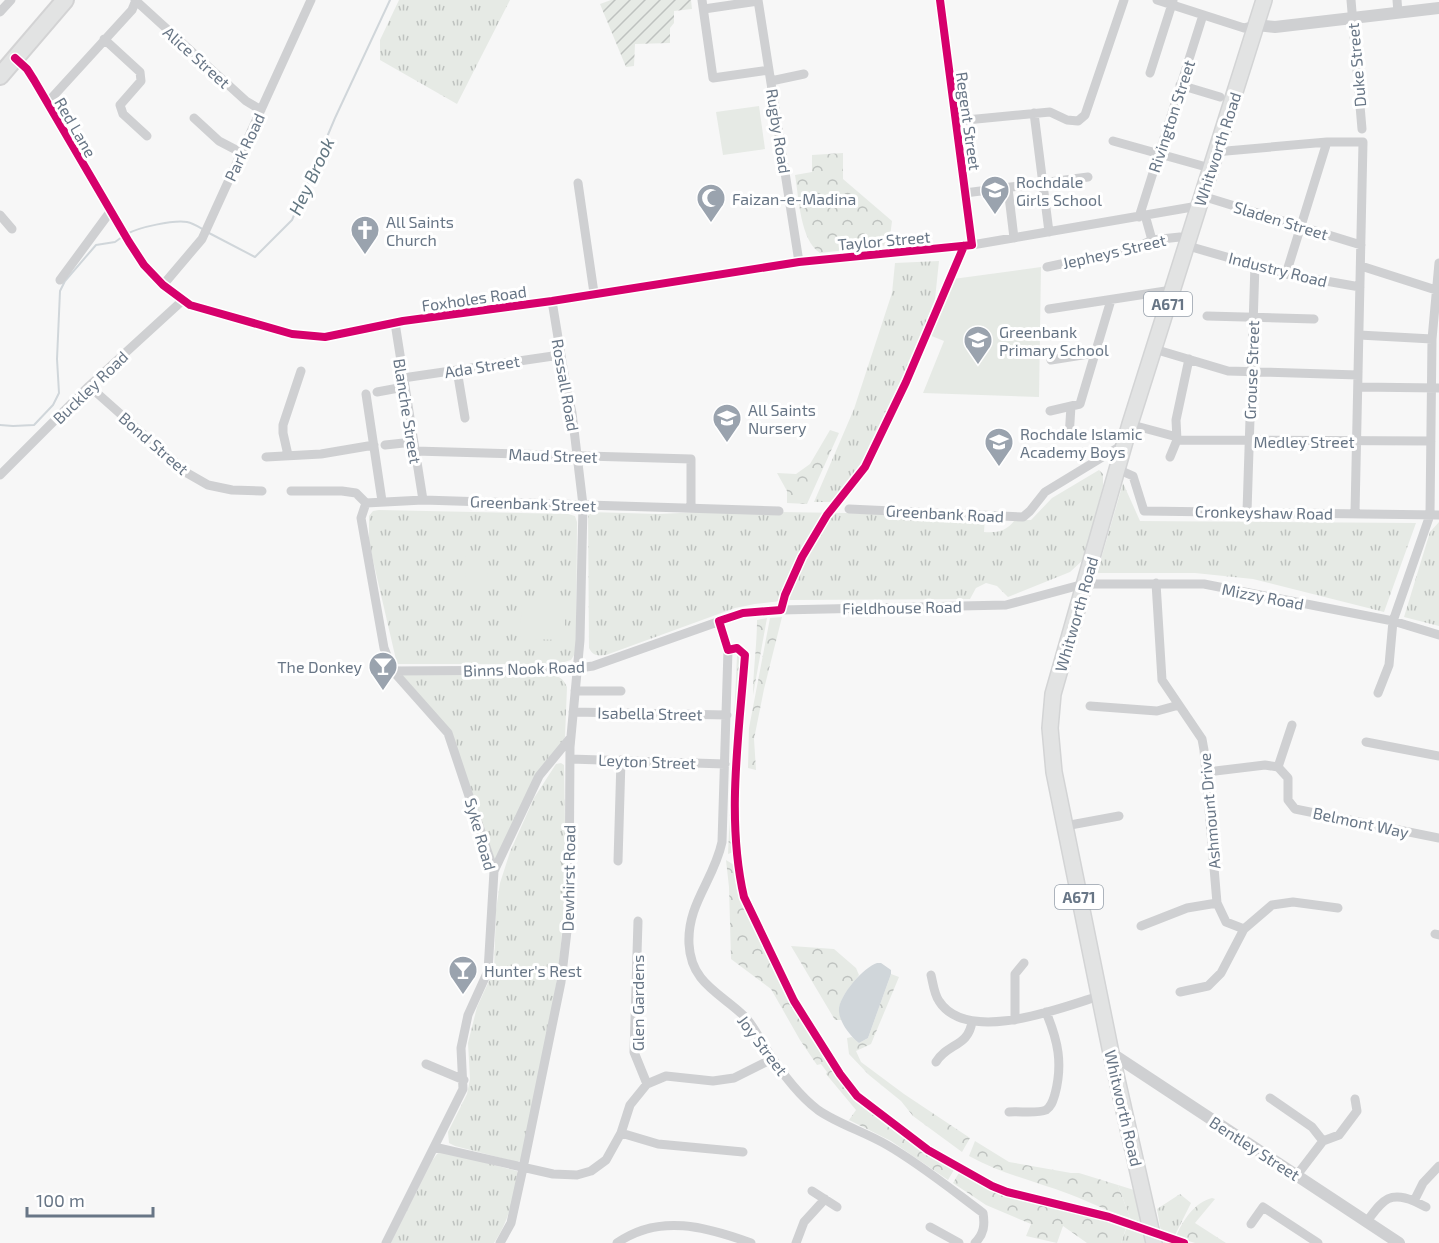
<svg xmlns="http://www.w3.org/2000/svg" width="1439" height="1243" viewBox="0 0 1439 1243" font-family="'Exo 2',sans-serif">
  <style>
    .grass { fill: url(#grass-tufts) }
    .forest { fill: url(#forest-crowns) }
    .garden { fill: url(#garden-furrows) }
    .pitch { fill: #e6eae5 }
    .water { fill: #d0d6da }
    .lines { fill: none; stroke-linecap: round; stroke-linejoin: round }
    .stream { stroke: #d0d6da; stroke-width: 2 }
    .primary-casing { stroke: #d3d4d5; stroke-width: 18 }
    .trunk-casing { stroke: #d3d3d4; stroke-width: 20 }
    .minor { stroke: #cfd0d2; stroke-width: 9 }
    .tertiary { stroke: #cfd0d2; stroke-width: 12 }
    .primary { stroke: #e2e3e3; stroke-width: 15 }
    .trunk { stroke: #e2e3e3; stroke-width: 16 }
    .cycleway-casing { stroke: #fff; stroke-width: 11 }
    .cycleway { stroke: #d6006c; stroke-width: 8 }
    .labels { text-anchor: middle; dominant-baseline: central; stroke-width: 6; stroke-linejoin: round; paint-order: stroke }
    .shield { fill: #fff; stroke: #959faa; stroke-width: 1.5 }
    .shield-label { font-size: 15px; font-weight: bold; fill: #687686 }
    .street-label { font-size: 16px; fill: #687686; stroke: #fff }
    .poi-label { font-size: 16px; fill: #687686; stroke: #fff; text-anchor: start }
    .water-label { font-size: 18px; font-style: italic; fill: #637782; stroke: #fff }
  </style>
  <defs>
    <pattern id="grass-tufts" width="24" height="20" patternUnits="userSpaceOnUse" patternTransform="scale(1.5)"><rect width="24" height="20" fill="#e6eae5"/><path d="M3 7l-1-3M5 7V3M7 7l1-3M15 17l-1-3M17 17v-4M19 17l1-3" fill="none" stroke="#bec2bf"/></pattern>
    <pattern id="forest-crowns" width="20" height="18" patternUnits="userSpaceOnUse" patternTransform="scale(1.5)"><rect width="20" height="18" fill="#e6eae5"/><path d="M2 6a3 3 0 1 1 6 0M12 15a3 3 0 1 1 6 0" fill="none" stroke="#bec2bf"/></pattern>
    <pattern id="garden-furrows" width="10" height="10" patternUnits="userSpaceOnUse" patternTransform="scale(1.5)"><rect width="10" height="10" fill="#e6eae5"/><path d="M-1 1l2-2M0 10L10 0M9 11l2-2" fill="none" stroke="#bec2bf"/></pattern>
  </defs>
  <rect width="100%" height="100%" fill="#f7f7f7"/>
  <!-- grass -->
  <path class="grass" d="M399 0H510L457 104 380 60V40Z
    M939 261 935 299 908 368 862 465 834 502H814L854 409 892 293 895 263Z
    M1099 470 1103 474V486L1084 559 1070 572 1008 597 997 586 986 583 976 588 970 599 789 600 755 604 735 608 606 655C598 656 593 656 589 648L588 512 659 514 721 511 846 513 985 518 984 532C998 533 1006 531 1015 520H1031L1052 498Z
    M1123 483 1140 521 1416 523 1384 612 1253 579 1195 573H1097Z
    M379 510 568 514 575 516 577 522 576 652 571 660 558 664H397L369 543V516L373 511Z
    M1439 522V626L1404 617 1430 532Z
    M400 674 550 675C559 676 563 678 567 687L565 737 495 861 451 732Z
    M561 763 564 765C565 825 567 885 561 944 554 1017 536 1089 521 1160L517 1162 455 1146 449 1143 448 1132 467 1094 470 1079 468 1043 477 1007 494 970 496 910 500 883 510 852 534 798 556 764Z
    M442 1151 517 1171 518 1174C513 1199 509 1221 494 1243H391L432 1161 437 1154Z
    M1118 1185 1134 1190 1146 1243H1121L1130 1218Z
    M1180 1194 1191 1203 1171 1243H1163L1157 1209Z"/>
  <!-- forest -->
  <path class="forest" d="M843 153V179L892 221 889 245 820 253C800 240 799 198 795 175L812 172V155Z
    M830 430 839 433 807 504 787 503V491L777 473 796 474 810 464Z
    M782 617 764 689 754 739 756 770 748 768 749 728 770 618Z
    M767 618 753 695C753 670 757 645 757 620Z
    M738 653 744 661 739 706 736 851 728 854 737 656Z
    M726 860 734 865 742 898 766 949 815 1040 836 1072 853 1094 905 1138 955 1168 948 1180 891 1141 849 1120 856 1110 826 1074 827 1072 821 1064 817 1065 800 1040 771 989 731 959 729 887Z
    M791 946 834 949 856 968 859 975C849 989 833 1003 842 1020H835Z
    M891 974 899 977 871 1044 856 1051 861 1062 904 1094 970 1138 962 1152 913 1116 901 1101 869 1075 849 1054 847 1038 852 1037 859 1043 868 1038Z
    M975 1141 1009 1162 1071 1173H1079L1118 1185 1130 1218C1109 1212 1090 1202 1069 1194 1034 1181 1002 1174 969 1156Z
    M960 1171 988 1186 1009 1195 1127 1225 1121 1243H1087L1063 1226 1057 1243 1026 1236 1031 1224 986 1205 953 1183Z
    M1212 1198 1215 1199 1195 1223 1226 1243H1195L1176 1237C1182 1221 1195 1202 1212 1198Z"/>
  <!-- garden -->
  <path class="garden" d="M611 0H691L692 9 674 11V23L670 28V43L635 44 634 66 626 67 600 4Z"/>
  <!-- pitch -->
  <path class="pitch" d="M759 106 765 149 723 155 716 112Z
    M1041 267 1039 397 923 393 944 341 929 335 953 279Z
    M465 555H487L488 595H466Z
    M522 596H565V640L520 639Z"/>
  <!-- water -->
  <path class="water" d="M877 963H881L891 970V974L868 1038 859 1043C851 1037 840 1023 839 1012 837 997 864 967 877 963Z"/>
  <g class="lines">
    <!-- stream -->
    <path class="stream" d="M209 233 255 257 292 220 335 118 390 0
      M127 234C139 227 173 220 187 222 193 223 199 227 204 230
      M0 425 13 426 34 425 53 405 59 393 57 359 60 291 65 281 96 245 115 242 122 237"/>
    <!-- primary casing -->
    <g class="primary-casing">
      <path id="primary" d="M1154 1243 1111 1053 1054 772 1050 728 1053 694 1130 424 1264 0"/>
    </g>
    <!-- trunk casing -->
    <g class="trunk-casing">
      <path id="trunk" d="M0 76 65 0"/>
    </g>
    <!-- minor -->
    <path class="minor" d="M135 0 246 101 261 110
      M702 0 713 78 769 70
      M758 0 799 262
      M940 0 972 245
      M1157 0 1244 28 1257 25
      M1351 0 1362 129
      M1397 0 1398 13
      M704 9 758 1
      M0 12 11 0
      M104 39 140 72 141 81 120 105 123 114 147 136
      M15 58 27 69 34 80 129 242 144 265 163 285 190 305 292 334 325 337 403 321 552 301 799 262 972 245 1198 206
      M1150 73 1173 1
      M771 81 804 74
      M1180 85 1220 97
      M47 103 132 10 136 0
      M1034 113 1049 232
      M194 118 219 141 242 153
      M956 121 1050 112 1067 120 1078 121 1085 115 1124 0
      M1113 141 1210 168
      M1215 152 1327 142H1363L1355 513
      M578 183 594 293
      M1008 188 1014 238
      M965 193 1088 177
      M1202 196 1361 245
      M0 215 12 229
      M1145 215 1152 240
      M1139 217 1203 15
      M1195 248 1286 274 1360 287
      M1361 266 1439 291
      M1047 267 1135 248 1152 240 1180 237
      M1286 274 1327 142
      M60 280 110 212
      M163 285 202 239 311 0
      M1049 309 1172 290
      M1207 316 1314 319
      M395 323 423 500
      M1359 335 1432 339
      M1154 349 1228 371 1358 375
      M1051 360 1095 353
      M457 370 465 418
      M403 378 560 355
      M89 386 187 473 208 485 232 490 262 491
      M1358 387 1439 388
      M377 392 404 387
      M366 394 382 501
      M1050 411 1080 404 1111 300
      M1136 426 1177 437
      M1069 438 1071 406
      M1177 440 1431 441
      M385 445 413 442
      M415 451 691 459V507
      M288 455 283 433V425L301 371
      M266 457 321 454 374 445
      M1170 457 1177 440 1176 420 1189 359
      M1117 469 1133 476 1144 511 1439 515
      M0 475 89 386 182 301
      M291 491H342L356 493 366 503 423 500 779 511
      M366 503 361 518 384 648 393 671 448 733 494 871 488 971 468 1015 461 1048 463 1089 386 1243
      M849 509 1023 517 1030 511 1045 492 1124 444
      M1247 512 1255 264
      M1156 583 1162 680 1202 739 1204 750 1217 903 1226 922 1244 929
      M719 621 728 650 722 842C714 880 687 904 689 944 691 984 721 993 745 1017 753 1025 759 1038 765 1047 779 1069 797 1094 818 1110 838 1124 865 1132 887 1145 920 1164 952 1190 983 1213 985 1225 984 1234 975 1243
      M393 671 565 670 593 666 743 613 781 610 1006 605 1084 584H1204L1393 621 1439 635
      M575 691H621
      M1378 693 1389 665 1393 621 1430 515 1432 339 1439 263
      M1090 706 1157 711 1179 705
      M573 712 727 715
      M1366 742 1439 756
      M570 759 725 764
      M1278 767 1292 725
      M1207 772 1265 765 1278 767 1288 778V800L1295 809 1439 838
      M1065 826 1119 816
      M618 861 621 760
      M494 871 539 776 571 737
      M638 921 634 1052 647 1084
      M1141 926 1187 908 1217 903
      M1435 934 1439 935
      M931 975C933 983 934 994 939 1001 967 1045 1061 1008 1099 996
      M1180 992 1208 986 1221 973 1244 929 1272 905 1293 902 1338 908
      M1015 1020V974L1024 963
      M936 1062C947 1043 969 1047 972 1021
      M426 1064 464 1080
      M1270 1098 1312 1127 1323 1141
      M1009 1112C1019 1111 1037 1114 1046 1110 1052 1106 1053 1100 1055 1094 1063 1063 1058 1041 1046 1012
      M621 1133 658 1144 743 1152
      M434 1147 553 1174 577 1175 591 1171 606 1160 621 1133 630 1105 647 1084 666 1076 713 1081 734 1078 772 1059
      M1297 1175 1323 1141 1339 1135 1357 1111 1355 1099
      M812 1191 837 1207
      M1414 1201 1426 1207
      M1367 1221C1382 1202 1388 1190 1414 1201L1423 1183 1439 1166
      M1251 1224 1263 1207 1318 1243
      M930 1227 959 1243
      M500 1243 511 1223 523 1168 561 982 569 914 570 747 580 640 583 505 572 413 565 380 552 301
      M617 1243C659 1213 707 1227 751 1243
      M796 1243 804 1222 825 1199"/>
    <!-- tertiary -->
    <path class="tertiary" d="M1257 25 1275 27 1439 8
      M1111 1053 1399 1243"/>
    <!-- primary -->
    <use href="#primary" class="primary"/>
    <!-- trunk -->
    <use href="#trunk" class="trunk"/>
    <!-- cycleway casing -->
    <g class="cycleway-casing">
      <path id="cycleway" d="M15 58 27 69 34 80 129 242 144 265 163 285 190 305 292 334 325 337 403 321 552 301 799 262 972 245 940 0
        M964 246 906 382 865 467 827 515 802 557 785 595 781 610 743 613 719 621 728 650 737 648 745 655C739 735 726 819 744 897L794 1001 840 1074 857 1096 928 1150 992 1186 1007 1192 1109 1217 1184 1243"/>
    </g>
    <!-- cycleway -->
    <use href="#cycleway" class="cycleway"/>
  </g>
  <!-- icons -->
  <defs>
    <g id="school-pin" transform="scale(1.5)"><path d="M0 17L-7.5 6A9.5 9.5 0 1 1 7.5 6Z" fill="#9aa3ae" stroke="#fff"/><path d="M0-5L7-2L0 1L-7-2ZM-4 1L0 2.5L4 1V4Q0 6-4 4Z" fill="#fff"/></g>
    <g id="mosque-pin" transform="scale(1.5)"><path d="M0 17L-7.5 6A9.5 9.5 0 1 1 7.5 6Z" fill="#9aa3ae" stroke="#fff"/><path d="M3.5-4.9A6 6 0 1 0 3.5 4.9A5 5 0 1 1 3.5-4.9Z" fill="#fff"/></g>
    <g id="church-pin" transform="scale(1.5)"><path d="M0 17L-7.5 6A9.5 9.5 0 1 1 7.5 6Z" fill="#9aa3ae" stroke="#fff"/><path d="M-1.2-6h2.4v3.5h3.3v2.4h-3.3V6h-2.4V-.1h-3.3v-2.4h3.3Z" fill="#fff"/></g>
    <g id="bar-pin" transform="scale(1.5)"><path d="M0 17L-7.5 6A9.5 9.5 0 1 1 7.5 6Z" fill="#9aa3ae" stroke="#fff"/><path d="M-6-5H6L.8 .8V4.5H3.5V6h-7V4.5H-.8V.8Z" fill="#fff"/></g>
  </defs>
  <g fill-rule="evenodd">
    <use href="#school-pin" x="995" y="190"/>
    <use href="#mosque-pin" x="711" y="198"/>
    <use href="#church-pin" x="365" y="230"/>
    <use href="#school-pin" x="978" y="340"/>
    <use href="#school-pin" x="727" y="418"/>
    <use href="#school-pin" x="999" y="442"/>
    <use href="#bar-pin" x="383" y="666"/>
    <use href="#bar-pin" x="463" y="970"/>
  </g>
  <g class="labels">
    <!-- shield labels -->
    <g class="shield">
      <rect x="1144" y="292" width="48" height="24" rx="4.5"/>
      <rect x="1055" y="885" width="48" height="24" rx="4.5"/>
    </g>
    <g class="shield-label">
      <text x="1168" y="304">A671</text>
      <text x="1079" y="897">A671</text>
    </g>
    <!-- street labels -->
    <g class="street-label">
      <text transform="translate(197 57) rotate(42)">Alice Street</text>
      <text transform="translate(1356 65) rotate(-95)">Duke Street</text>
      <text transform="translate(1171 116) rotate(-72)">Rivington Street</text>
      <text transform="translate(969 121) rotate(82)">Regent Street</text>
      <text transform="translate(76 127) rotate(60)">Red Lane</text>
      <text transform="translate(779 131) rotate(81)">Rugby Road</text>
      <text transform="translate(244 147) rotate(-65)">Park Road</text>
      <text transform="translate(1217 149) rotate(-72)">Whitworth Road</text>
      <text transform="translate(1281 220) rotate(17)">Sladen Street</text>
      <text transform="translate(884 240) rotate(-5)">Taylor Street</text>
      <text transform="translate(1114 251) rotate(-13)">Jepheys Street</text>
      <text transform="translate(1278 269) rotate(14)">Industry Road</text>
      <text transform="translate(474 298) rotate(-8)">Foxholes Road</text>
      <text transform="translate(482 366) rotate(-9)">Ada Street</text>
      <text transform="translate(1251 370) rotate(-88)">Grouse Street</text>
      <text transform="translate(566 385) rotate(80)">Rossall Road</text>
      <text transform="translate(90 387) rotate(-44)">Buckley Road</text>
      <text transform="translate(408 411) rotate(81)">Blanche Street</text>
      <text x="1304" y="441">Medley Street</text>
      <text transform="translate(154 443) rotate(41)">Bond Street</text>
      <text transform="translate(553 455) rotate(2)">Maud Street</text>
      <text transform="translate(533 503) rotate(2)">Greenbank Street</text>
      <text transform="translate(1264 512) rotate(1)">Cronkeyshaw Road</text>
      <text transform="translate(945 513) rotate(3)">Greenbank Road</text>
      <text transform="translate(1263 596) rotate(11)">Mizzy Road</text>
      <text transform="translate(902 607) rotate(-1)">Fieldhouse Road</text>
      <text transform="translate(1076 614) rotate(-74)">Whitworth Road</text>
      <text transform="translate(524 668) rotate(-2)">Binns Nook Road</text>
      <text transform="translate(650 713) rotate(1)">Isabella Street</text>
      <text transform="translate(647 761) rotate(2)">Leyton Street</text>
      <text transform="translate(1209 811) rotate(-95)">Ashmount Drive</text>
      <text transform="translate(1361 822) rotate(12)">Belmont Way</text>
      <text transform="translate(481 834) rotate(74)">Syke Road</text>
      <text transform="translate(568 878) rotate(-89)">Dewhirst Road</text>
      <text transform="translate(637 1003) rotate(-90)">Glen Gardens</text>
      <text transform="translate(763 1045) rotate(53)">Joy Street</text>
      <text transform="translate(1124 1108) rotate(77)">Whitworth Road</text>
      <text transform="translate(1255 1148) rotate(33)">Bentley Street</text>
    </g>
    <!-- poi labels -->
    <g class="poi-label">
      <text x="1016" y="181">Rochdale<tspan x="1016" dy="18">Girls School</tspan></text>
      <text x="732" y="198">Faizan-e-Madina</text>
      <text x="386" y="221">All Saints<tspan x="386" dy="18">Church</tspan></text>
      <text x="999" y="331">Greenbank<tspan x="999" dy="18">Primary School</tspan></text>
      <text x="748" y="409">All Saints<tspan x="748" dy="18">Nursery</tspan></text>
      <text x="1020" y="433">Rochdale Islamic<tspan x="1020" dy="18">Academy Boys</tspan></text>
      <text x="362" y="666" text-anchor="end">The Donkey</text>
      <text x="484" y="970">Hunter's Rest</text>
    </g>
    <!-- water labels -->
    <g class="water-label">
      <text transform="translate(311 176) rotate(-65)">Hey Brook</text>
    </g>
  </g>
  <!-- scale -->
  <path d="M27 1207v9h126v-9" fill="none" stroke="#687686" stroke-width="3"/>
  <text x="36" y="1207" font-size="18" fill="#687686" stroke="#ffffff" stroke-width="4.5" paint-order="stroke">100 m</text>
</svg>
